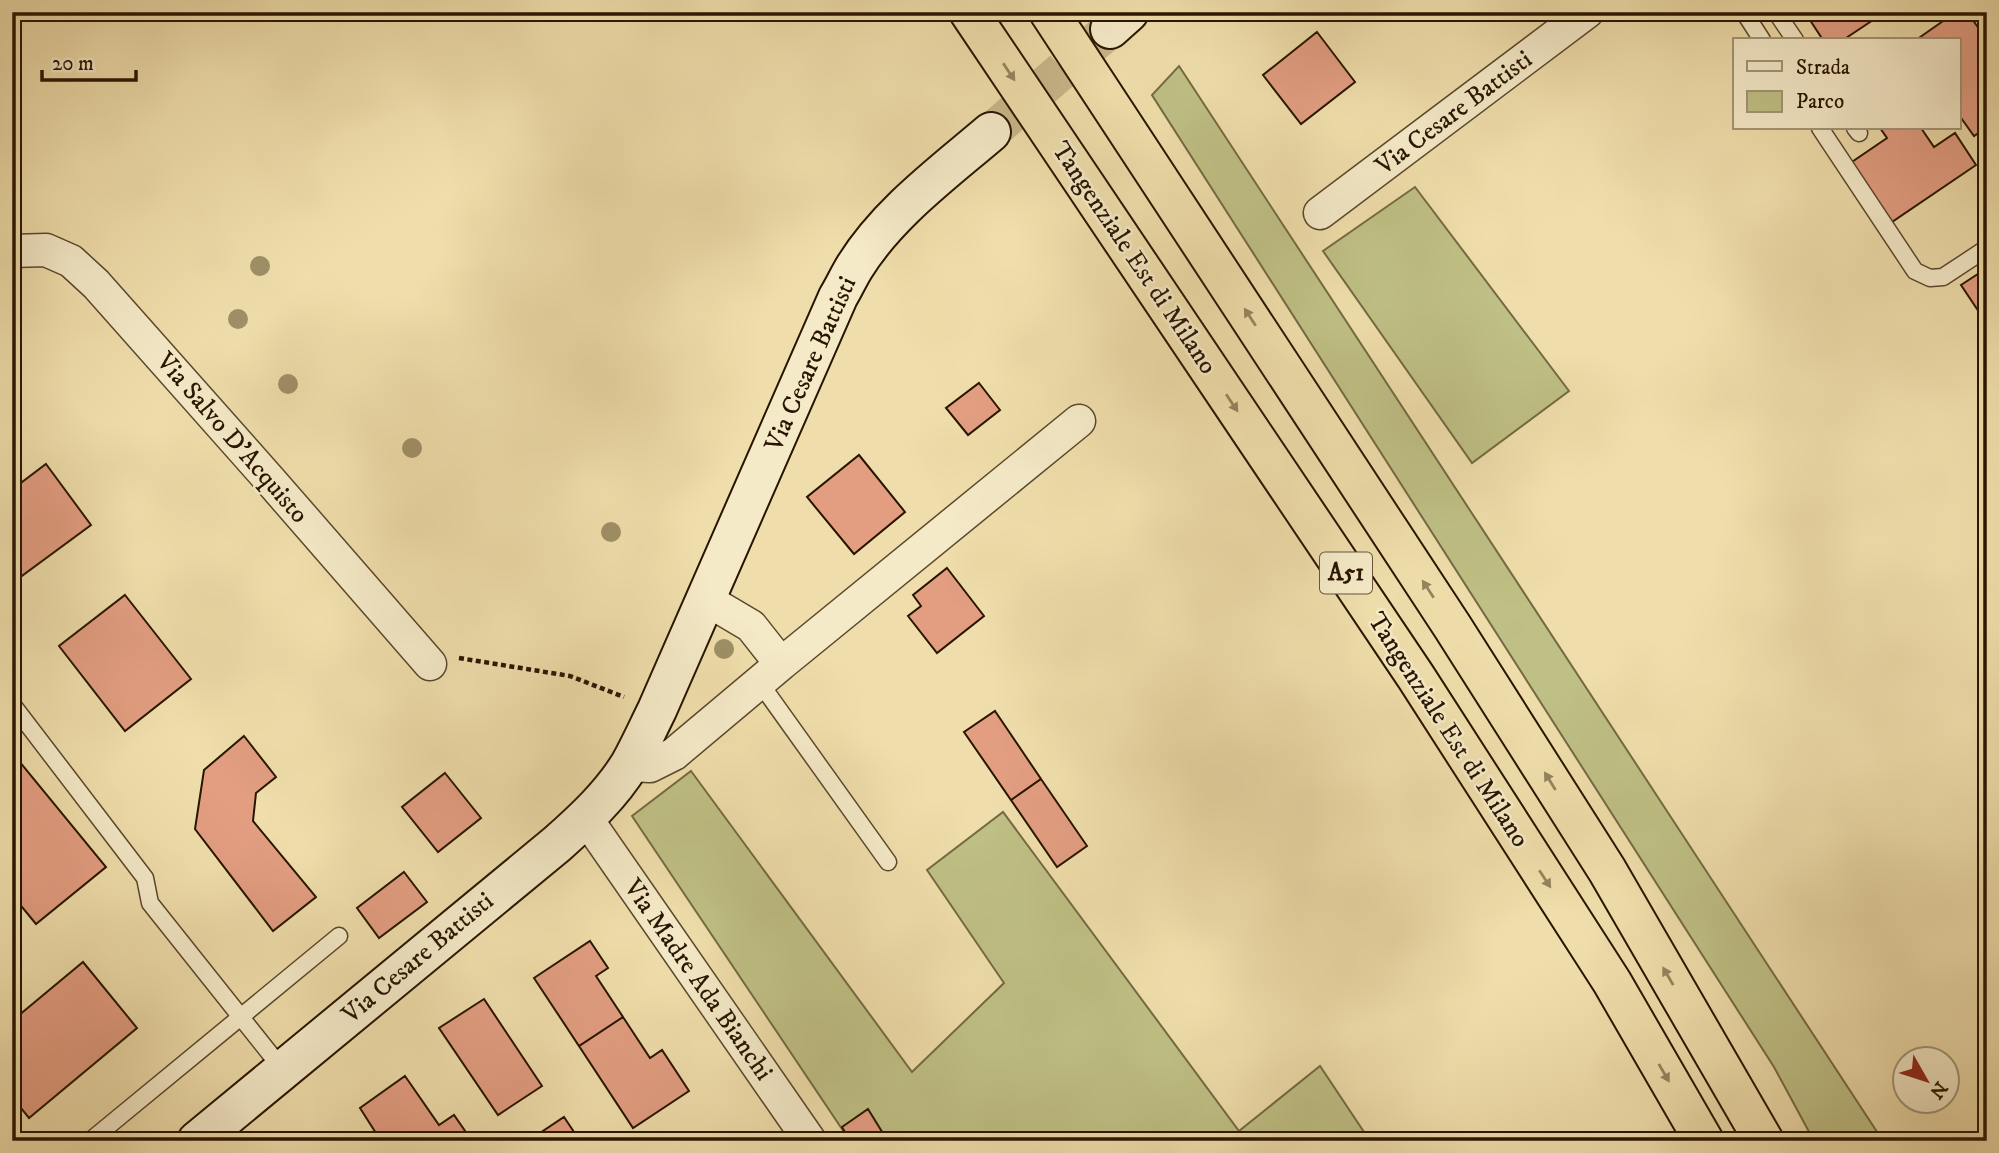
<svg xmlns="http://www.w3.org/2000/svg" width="1999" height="1153" viewBox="0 0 1999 1153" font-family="'IM FELL DW Pica',serif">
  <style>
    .green { fill: #bfc085; stroke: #746a43; stroke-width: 2 }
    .building { fill: #e39e82; stroke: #281501; stroke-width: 2 }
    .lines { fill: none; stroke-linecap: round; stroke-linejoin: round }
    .secondary-tunnel { stroke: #c7b689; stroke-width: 38; stroke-dasharray: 38 19; stroke-linecap: butt }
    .lane-casing { stroke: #5a472c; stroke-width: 19 }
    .street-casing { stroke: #5a472c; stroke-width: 35 }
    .secondary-casing { stroke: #281501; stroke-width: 42 }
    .highway-casing { stroke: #281501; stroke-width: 42 }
    .path { stroke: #281501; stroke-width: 4.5; stroke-dasharray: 5 3.5; stroke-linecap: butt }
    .lane { stroke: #f5eac8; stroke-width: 16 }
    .street { stroke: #f5eac8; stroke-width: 32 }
    .secondary { stroke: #f5eac8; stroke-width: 38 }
    .highway { stroke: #efdeab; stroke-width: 38 }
    .tree { fill: #9f9067 }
    .oneway { fill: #95845e }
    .labels { text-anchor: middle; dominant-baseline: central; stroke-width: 5; stroke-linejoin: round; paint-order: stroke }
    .shield { fill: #f5eac8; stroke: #66553d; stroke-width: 2 }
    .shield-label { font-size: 24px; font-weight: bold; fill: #281501 }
    .street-label { font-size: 26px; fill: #281501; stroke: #f5eac8 }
  </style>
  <rect width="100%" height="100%" fill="#efdeab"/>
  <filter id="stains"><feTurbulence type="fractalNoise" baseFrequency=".00286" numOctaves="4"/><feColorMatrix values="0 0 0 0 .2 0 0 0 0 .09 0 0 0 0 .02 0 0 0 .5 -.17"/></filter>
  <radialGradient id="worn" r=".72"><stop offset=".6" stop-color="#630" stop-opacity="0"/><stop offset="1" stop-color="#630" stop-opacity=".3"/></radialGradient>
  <!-- green -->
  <path class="green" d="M1179 66 1883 1141H1814L1774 1067 1152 95Z
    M1415 187 1569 391 1472 463 1323 251Z
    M691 771 912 1072 1004 983 927 870 1003 812 1239 1131 1320 1066 1370 1141H850L632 816Z"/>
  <!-- building -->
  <path class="building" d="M1808 12H1885L1843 40H1823L1806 14Z
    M1956 12H1967L1987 40V127L1974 136 1959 115V40H1916Z
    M1317 32 1355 82 1301 124 1263 75Z
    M1880 128H1921L1934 147 1955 133 1976 165 1886 226 1846 166 1887 138Z
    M1987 268V324L1961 285Z
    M979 383 1000 410 968 435 946 408Z
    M859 455 905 512 854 554 807 497Z
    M46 464 91 525 19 578 12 569V468L22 482Z
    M947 568 984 616 937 653 908 616 921 606 913 595Z
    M125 595 191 679 125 731 59 646Z
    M995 711 1041 779 1011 800 964 732Z
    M244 736 276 777 256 793 253 821 316 897 273 931 195 829 204 770Z
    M19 761 106 867 36 924 12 895V766Z
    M445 773 481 818 438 852 402 807Z
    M1041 779 1087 846 1057 867 1011 800Z
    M404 872 427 902 379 938 357 908Z
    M590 941 608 968 596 976 623 1017 579 1046 534 978Z
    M83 962 137 1028 29 1118 12 1097V1021Z
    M484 999 542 1086 498 1115 439 1028Z
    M623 1017 650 1058 662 1050 689 1091 633 1128 579 1046Z
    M405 1076 439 1125 454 1115 472 1141H381L360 1108Z
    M868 1109 884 1135 874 1141H850L842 1127Z
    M564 1117 580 1141H528Z"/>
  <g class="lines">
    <!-- secondary-tunnel -->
    <path class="secondary-tunnel" d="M991 132 1110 29"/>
    <!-- lane casing -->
    <g class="lane-casing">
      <path id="lane" d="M1744 12 1762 40
        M1776 12 1795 40
        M1820 128 1915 271 1930 278 1943 277 1987 248
        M1855 128 1859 133
        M760 683 888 862
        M12 704 145 878 150 903 283 1070
        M90 1141 339 936"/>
    </g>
    <!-- street casing -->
    <g class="street-casing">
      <path id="street" d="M1320 213 1587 12
        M12 251 46 250 71 261 96 284 269 479 430 664
        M781 664 1079 421
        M629 765 650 766 674 754 781 664 751 626 707 600
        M586 818 810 1141"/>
    </g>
    <!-- secondary casing -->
    <g class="secondary-casing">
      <path id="secondary" d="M1110 29 1129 12
        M197 1141 557 844C584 820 611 795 630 764 640 746 648 728 657 710L838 297C844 287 848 278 854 268 887 214 943 173 991 132"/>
    </g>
    <!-- highway casing -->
    <g class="highway-casing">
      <path id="highway" d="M969 12 1416 677 1612 982 1704 1141
        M1049 12 1452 626 1607 870 1764 1141"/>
    </g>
    <!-- path -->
    <path class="path" d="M459 658 570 676 624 697"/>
    <!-- lane -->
    <use href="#lane" class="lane"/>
    <!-- street -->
    <use href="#street" class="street"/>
    <!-- secondary -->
    <use href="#secondary" class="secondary"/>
    <!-- highway -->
    <use href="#highway" class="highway"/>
  </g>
  <!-- trees -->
  <g class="tree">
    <circle cx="260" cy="266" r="10"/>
    <circle cx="238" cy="319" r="10"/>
    <circle cx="288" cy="384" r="10"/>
    <circle cx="412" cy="448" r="10"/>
    <circle cx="611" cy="532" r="10"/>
    <circle cx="724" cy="649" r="10"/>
  </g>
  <!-- one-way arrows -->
  <defs><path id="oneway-solid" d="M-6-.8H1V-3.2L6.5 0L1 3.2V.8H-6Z" transform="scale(1.75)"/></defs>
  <g class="oneway">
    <use href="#oneway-solid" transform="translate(1009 72) rotate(56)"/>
    <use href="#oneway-solid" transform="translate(1250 317) rotate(-123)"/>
    <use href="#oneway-solid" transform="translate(1232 403) rotate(56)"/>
    <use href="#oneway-solid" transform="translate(1428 589) rotate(-123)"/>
    <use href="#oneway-solid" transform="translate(1550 781) rotate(-122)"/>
    <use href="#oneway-solid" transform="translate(1545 879) rotate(57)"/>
    <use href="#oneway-solid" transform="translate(1668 976) rotate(-120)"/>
    <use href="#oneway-solid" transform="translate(1664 1073) rotate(60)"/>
  </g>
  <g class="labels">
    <!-- shield labels -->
    <rect class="shield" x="1320" y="552.5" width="52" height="41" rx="5"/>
    <g class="shield-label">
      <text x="1346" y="573">A51</text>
    </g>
    <!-- street labels -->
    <g class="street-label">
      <text transform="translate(1454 113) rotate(-37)">Via Cesare Battisti</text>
      <text transform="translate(1134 258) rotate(56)">Tangenziale Est di Milano</text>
      <text transform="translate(811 364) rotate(-66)">Via Cesare Battisti</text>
      <text transform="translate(232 438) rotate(49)">Via Salvo D'Acquisto</text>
      <text transform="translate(1448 730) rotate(57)">Tangenziale Est di Milano</text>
      <text transform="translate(418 958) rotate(-40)">Via Cesare Battisti</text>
      <text transform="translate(698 980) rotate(55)">Via Madre Ada Bianchi</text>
    </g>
  </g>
  <!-- margin -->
  <rect width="1999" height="1153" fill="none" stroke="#efdeab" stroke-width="42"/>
  <rect x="14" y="14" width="1971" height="1125" fill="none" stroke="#281501" stroke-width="3.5"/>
  <rect x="21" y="21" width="1957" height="1111" fill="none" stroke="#281501" stroke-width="2"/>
  <!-- legend -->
  <rect x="1733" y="38" width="228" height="91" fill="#f5eac8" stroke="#a39578" stroke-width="2"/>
  <rect x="1747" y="61" width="35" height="10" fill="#f5eac8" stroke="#a39578" stroke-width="2"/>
  <text x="1796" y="74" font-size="21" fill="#281501">Strada</text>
  <rect x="1747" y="91" width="35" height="21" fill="#bfc085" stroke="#a39578" stroke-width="2"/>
  <text x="1796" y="108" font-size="21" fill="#281501">Parco</text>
  <!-- north arrow -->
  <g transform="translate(1926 1080) rotate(129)"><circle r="33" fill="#f5eac8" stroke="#a39578" stroke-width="2"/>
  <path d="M0-5L12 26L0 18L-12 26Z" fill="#8f2418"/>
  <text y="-10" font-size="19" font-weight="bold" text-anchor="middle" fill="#281501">N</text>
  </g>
  <!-- scale -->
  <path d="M42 70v10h94v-10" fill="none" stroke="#281501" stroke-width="3.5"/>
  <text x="52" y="70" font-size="21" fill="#281501" stroke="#f5eac8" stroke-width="5" paint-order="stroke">20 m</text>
  <rect width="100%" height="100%" filter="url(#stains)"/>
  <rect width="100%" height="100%" fill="url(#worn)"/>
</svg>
